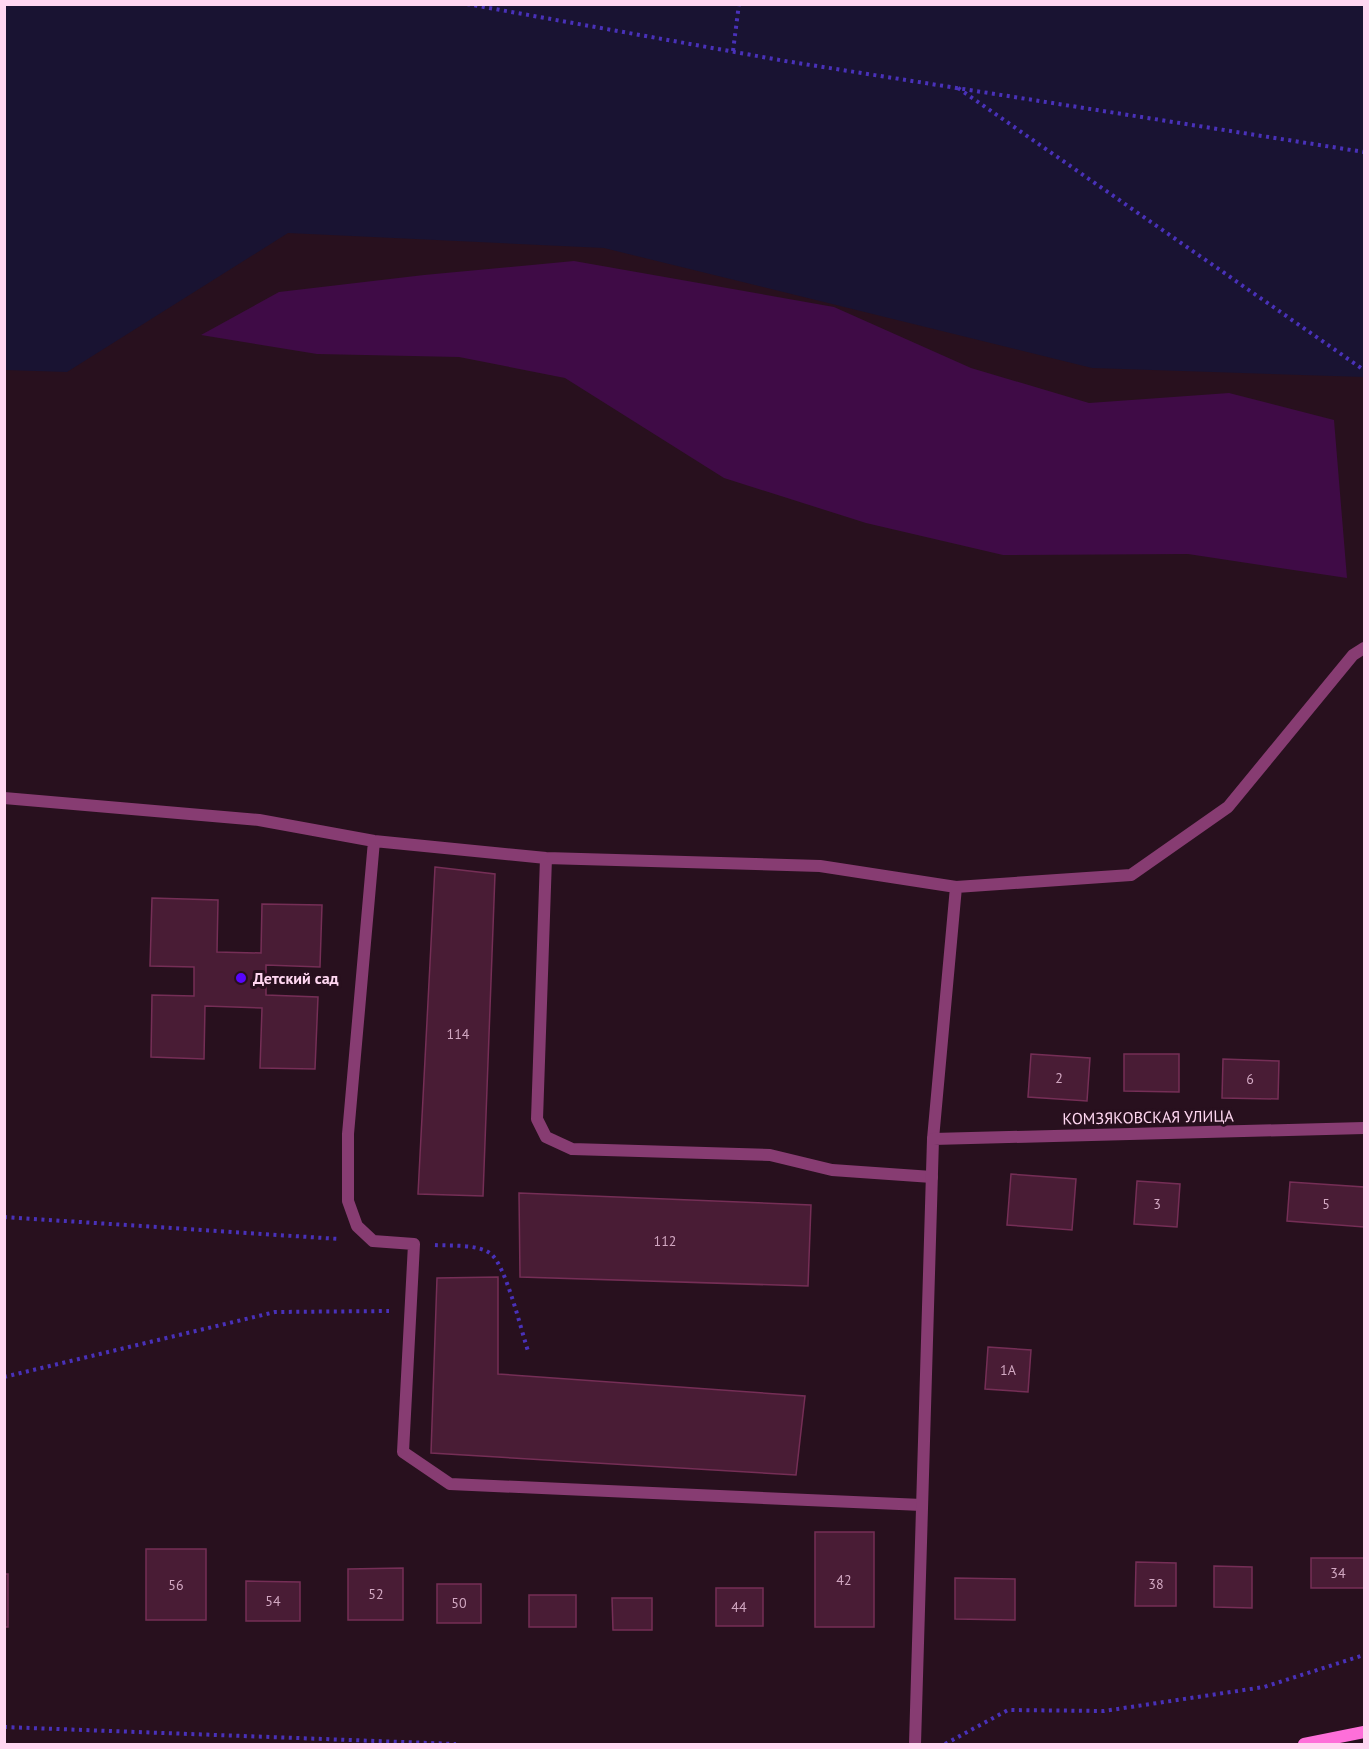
<svg xmlns="http://www.w3.org/2000/svg" width="1369" height="1749" viewBox="0 0 1369 1749" font-family="'PT Sans',sans-serif">
  <style>
    .green { fill: #191332 }
    .water { fill: #3f0b46 }
    .building { fill: #491c35; stroke: #752e56; stroke-width: 1.5 }
    .lines { fill: none; stroke-linecap: round; stroke-linejoin: round }
    .path { stroke: #4931b9; stroke-width: 4; stroke-dasharray: 3 4.5; stroke-linecap: butt }
    .lane { stroke: #873c72; stroke-width: 12 }
    .street { stroke: #873c72; stroke-width: 12 }
    .secondary { stroke: #fe6fd9; stroke-width: 12 }
    .poi-dot { fill: #5805fd; stroke: #28101e; stroke-width: 2 }
    .labels { text-anchor: middle; dominant-baseline: central; stroke-width: 6; stroke-linejoin: round; paint-order: stroke }
    .number-label { font-size: 14px; fill: #d2a8c2 }
    .poi-label { font-size: 16px; font-weight: bold; fill: #ffd7f1; stroke: #28101e; text-anchor: start }
    .street-label { font-size: 16px; fill: #ffd7f1; stroke: #28101e }
  </style>
  <rect width="100%" height="100%" fill="#28101e"/>
  <!-- green -->
  <path class="green" d="M5 4 1364 5V377L1092 368 604 248 288 233 67 372 5 370Z"/>
  <!-- water -->
  <path class="water" d="M574 261 834 307 971 368 1089 403 1229 393 1334 420 1347 578 1188 554 1003 555 866 523 724 478 565 378 459 357 317 354 201 335 279 292 424 275Z"/>
  <!-- building -->
  <path class="building" d="M435 867 495 874 483 1196 418 1194Z
    M152 898 218 900 217 952 261 953 262 904 322 905 320 967 266 965V995L318 997 315 1069 260 1068 262 1008 205 1006 204 1059 151 1057 152 995 194 996V967L150 966Z
    M1031 1054 1090 1058 1087 1101 1028 1097Z
    M1124 1054H1179V1092L1124 1091Z
    M1223 1059 1279 1061 1278 1099 1222 1098Z
    M1011 1174 1076 1179 1072 1230 1007 1225Z
    M1137 1181 1180 1184 1177 1227 1134 1224Z
    M1290 1182 1364 1187V1227L1287 1221Z
    M519 1193 811 1205 808 1286 520 1277Z
    M498 1277V1374L805 1396 796 1475 431 1453 437 1278Z
    M988 1347 1031 1350 1028 1392 985 1389Z
    M815 1532H874V1627H815Z
    M146 1549H206V1620H146Z
    M1311 1558H1364V1588H1311Z
    M1136 1562 1176 1563V1606H1135Z
    M1214 1566 1252 1567V1608L1214 1607Z
    M403 1568V1620H348V1569Z
    M4 1574H8V1627H4Z
    M955 1578 1015 1579V1620L955 1619Z
    M246 1581 300 1582V1621H246Z
    M437 1584H481V1623H437Z
    M716 1588H763V1626H716Z
    M529 1595H576V1627H529Z
    M612 1598H652V1630H613Z"/>
  <g class="lines">
    <!-- path -->
    <path class="path" d="M467 4 785 61 1364 152
      M733 51 739 4
      M958 88 1364 370
      M4 1217 339 1239
      M435 1245C450 1246 479 1244 491 1254 506 1266 521 1330 528 1351
      M4 1377 275 1312 389 1311
      M4 1727 456 1744
      M945 1744 1008 1710 1104 1711 1264 1687 1364 1655"/>
    <!-- lane -->
    <path class="lane" d="M4 798 259 820 374 841 546 858 820 866 956 887 1131 875 1228 807 1353 655 1364 648
      M374 841 348 1134V1201L357 1226 373 1241 414 1244 403 1452 450 1484 922 1505
      M546 858 537 1119 546 1137 572 1149 770 1155 832 1170 932 1177
      M933 1139 956 887"/>
    <!-- street -->
    <path class="street" d="M915 1744 933 1139 1364 1128"/>
    <!-- secondary -->
    <path class="secondary" d="M1304 1744 1364 1732"/>
  </g>
  <!-- markers -->
  <circle class="poi-dot" cx="241" cy="978" r="6"/>
  <g class="labels">
    <!-- number labels -->
    <g class="number-label">
      <text x="458" y="1034">114</text>
      <text x="1059" y="1078">2</text>
      <text x="1250" y="1079">6</text>
      <text x="1157" y="1204">3</text>
      <text x="1326" y="1204">5</text>
      <text x="665" y="1241">112</text>
      <text x="1008" y="1370">1А</text>
      <text x="1338" y="1573">34</text>
      <text x="844" y="1580">42</text>
      <text x="1156" y="1584">38</text>
      <text x="176" y="1585">56</text>
      <text x="376" y="1594">52</text>
      <text x="273" y="1601">54</text>
      <text x="459" y="1603">50</text>
      <text x="739" y="1607">44</text>
    </g>
    <!-- poi labels -->
    <g class="poi-label">
      <text x="253" y="978">Детский сад</text>
    </g>
    <!-- street labels -->
    <g class="street-label">
      <text transform="translate(1148 1117) rotate(-1)">КОМЗЯКОВСКАЯ УЛИЦА</text>
    </g>
  </g>
  <!-- border -->
  <rect width="1369" height="1749" fill="none" stroke="#ffd7f1" stroke-width="12"/>
</svg>
